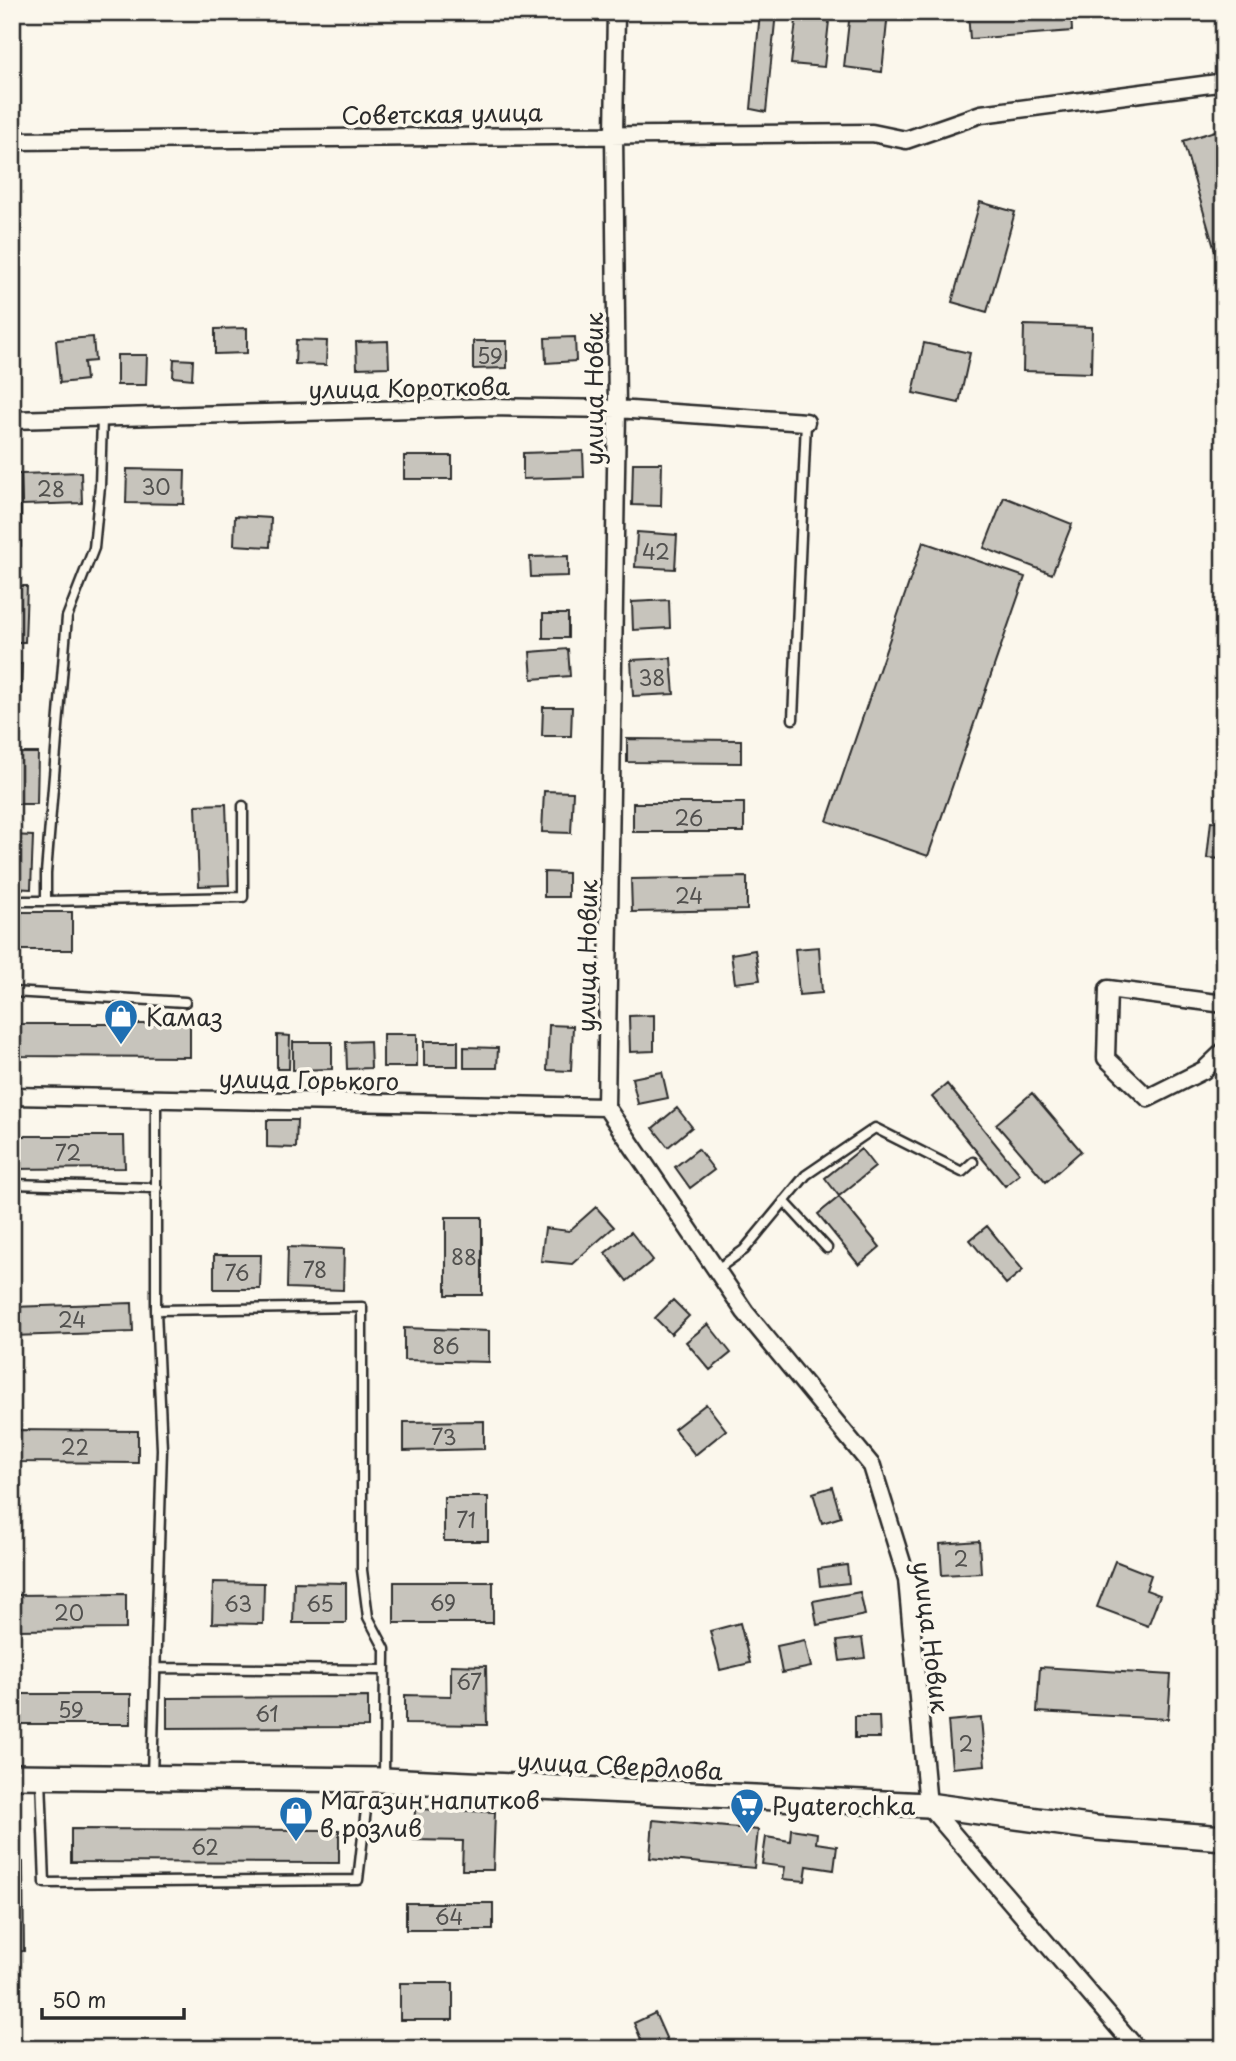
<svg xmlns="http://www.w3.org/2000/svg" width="1236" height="2061" viewBox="0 0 1236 2061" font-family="'Playpen Sans',sans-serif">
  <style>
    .building { fill: #c7c4bc; stroke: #2b2b2b; stroke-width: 2 }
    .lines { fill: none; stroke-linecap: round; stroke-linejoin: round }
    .service-casing { stroke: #2b2b2b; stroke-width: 13 }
    .minor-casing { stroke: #2b2b2b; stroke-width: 21 }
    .secondary-casing { stroke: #2b2b2b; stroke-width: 28 }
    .service { stroke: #fbf7ec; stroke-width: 8 }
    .minor { stroke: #fbf7ec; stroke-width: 16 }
    .secondary { stroke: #fbf7ec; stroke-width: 23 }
    .labels { text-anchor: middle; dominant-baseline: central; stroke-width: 7; stroke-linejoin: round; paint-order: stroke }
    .number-label { font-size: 21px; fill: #52514f }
    .street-label { font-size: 24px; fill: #2b2b2b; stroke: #fbf7ec }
    .poi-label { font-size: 24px; fill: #2b2b2b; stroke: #fbf7ec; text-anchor: start }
  </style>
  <rect width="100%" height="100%" fill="#fbf7ec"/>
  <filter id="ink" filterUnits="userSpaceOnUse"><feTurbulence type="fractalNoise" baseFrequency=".0143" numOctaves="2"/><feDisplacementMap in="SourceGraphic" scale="14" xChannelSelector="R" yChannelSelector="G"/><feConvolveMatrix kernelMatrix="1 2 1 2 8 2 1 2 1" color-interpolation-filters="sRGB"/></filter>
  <g filter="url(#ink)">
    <!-- building -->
    <path class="building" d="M760 12H776L766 112 751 109Z
      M797 12H830L824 67 791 64Z
      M850 12H888L882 72 844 67Z
      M968 12H1071L1072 31 970 39Z
      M1224 128V282L1183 141Z
      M12 169H17V205H12Z
      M980 202 1015 212 987 312 952 302Z
      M1024 325 1092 327 1091 373 1023 371Z
      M247 328V353L215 354V329Z
      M93 337 95 361 84 362 86 380 60 383 56 340Z
      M575 337 576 361 546 363 545 338Z
      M296 340 327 341 326 365 295 364Z
      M388 341 389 367 357 368 356 342Z
      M473 341H507V368L473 369Z
      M924 343 970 353 959 403 913 393Z
      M117 355H147L146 385H117Z
      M174 359 193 360 192 379 173 377Z
      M583 451 584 477 523 479V453Z
      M404 456H452V479H404Z
      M633 463H662L661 506 632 505Z
      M127 469 185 470 184 504 126 503Z
      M81 472 82 503 22 505 21 474Z
      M12 474H21V546H12Z
      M1004 497 1072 524 1052 574 984 548Z
      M235 516 271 518 270 547 234 545Z
      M637 532 677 535 675 569 635 567Z
      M923 542 1025 577 928 856 827 821Z
      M568 556V576L531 577 530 557Z
      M12 586H27L25 642H12Z
      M669 600 670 628 633 630 632 602Z
      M543 614H568V638H543Z
      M568 649 570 676 532 679 530 652Z
      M671 658 674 694 633 696 631 660Z
      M12 664H22L20 729H12Z
      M543 707H572L571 736H542Z
      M627 739 741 740V763L627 762Z
      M12 753H38L37 804H12Z
      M544 791 573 792 571 833 542 832Z
      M633 803H744V832H633Z
      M226 804 229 885 199 886 196 805Z
      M1211 821 1224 823V859L1207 858Z
      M12 835 33 836 31 889 12 888Z
      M544 872 568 873V897H544Z
      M747 877V910L632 912 631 879Z
      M12 912H72V950H12Z
      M819 947 822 993 799 995 795 949Z
      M755 950 760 980 735 983 731 954Z
      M654 1015V1051L630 1052 629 1016Z
      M12 1024H190V1057L12 1056Z
      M549 1025 573 1026 571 1071 547 1070Z
      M383 1034H417V1067H383Z
      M277 1035 290 1036 289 1069H277Z
      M370 1041 371 1068 347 1069 346 1042Z
      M424 1041H458V1066H424Z
      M293 1042H332V1069L293 1070Z
      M464 1047 498 1048 497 1068H464Z
      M662 1072 668 1098 638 1104 632 1078Z
      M947 1084 1020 1174 1005 1186 932 1097Z
      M1032 1093 1081 1151 1046 1182 996 1124Z
      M677 1108 692 1127 668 1147 653 1128Z
      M267 1120H297L296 1148 267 1147Z
      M12 1136H124L125 1168 12 1169Z
      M698 1149 714 1170 690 1188 675 1167Z
      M861 1149 875 1167 839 1196 825 1178Z
      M839 1197 880 1247 859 1265 818 1214Z
      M596 1207 614 1227 572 1264 541 1261 545 1228 569 1231Z
      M446 1217H482V1295H446Z
      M987 1226 1023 1270 1006 1284 970 1240Z
      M631 1232 653 1260 627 1281 605 1253Z
      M288 1247 344 1249 343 1290 287 1288Z
      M214 1255H261L260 1289H214Z
      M673 1300 689 1316 671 1334 655 1318Z
      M132 1303 133 1332 12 1336V1307Z
      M708 1324 731 1353 710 1370 686 1342Z
      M404 1328 489 1331V1362L404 1360Z
      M706 1404 726 1430 695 1455 674 1429Z
      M484 1421V1449L404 1451V1422Z
      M12 1430 138 1431V1463L12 1462Z
      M832 1487 841 1517 822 1523 813 1493Z
      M444 1497H488V1541H444Z
      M979 1541 981 1573 942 1575 940 1544Z
      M1115 1561 1151 1575 1146 1590 1160 1595 1148 1626 1097 1607Z
      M847 1565 849 1583 820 1586 818 1569Z
      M213 1582 264 1583 263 1624 212 1623Z
      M294 1582 346 1583V1623H293Z
      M394 1582H493V1623H394Z
      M860 1592 865 1615 817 1625 813 1601Z
      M126 1594V1629L12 1630V1595Z
      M740 1623 750 1663 720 1670 710 1631Z
      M862 1638 865 1658 840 1661 837 1641Z
      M805 1640 811 1667 782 1673 777 1646Z
      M451 1665 486 1666 487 1725 405 1724V1695L451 1696Z
      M1040 1667 1171 1675 1168 1719 1037 1712Z
      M12 1694H131V1724H12Z
      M368 1697V1727L167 1728V1698Z
      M855 1716H879L880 1738H855Z
      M981 1718 985 1765 952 1768 948 1721Z
      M415 1809 495 1812 493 1870H462L463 1841 414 1840Z
      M653 1820 758 1830 754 1868 650 1858Z
      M71 1829 339 1830V1863L71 1862Z
      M791 1829 817 1833 816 1843 837 1846 834 1870 807 1866 805 1881 783 1879 785 1867 762 1864 766 1837 790 1841Z
      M23 1862 24 1951 12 1952V1863Z
      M406 1903H493V1930H406Z
      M400 1983H453V2020H400Z
      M655 2013 671 2049H645L634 2023Z"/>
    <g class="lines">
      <!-- service casing -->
      <g class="service-casing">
        <path id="service" d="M793 719 806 422
          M12 901H46V873L67 617 94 548 100 486 102 418
          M46 901 243 897V806
          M12 992 185 1002
          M156 1099V1310L362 1307V1570L368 1617 385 1649 384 1777
          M12 1184 157 1188
          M784 1201 827 1248
          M716 1270 744 1250 806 1175 875 1128 962 1172 973 1162
          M155 1668 384 1670
          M152 1776 162 1449 156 1310
          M41 1779 45 1883 358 1880 369 1783"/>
      </g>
      <!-- minor casing -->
      <g class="minor-casing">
        <path id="minor" d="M616 12 614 134 617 409 606 1107 745 1312 872 1466 907 1579 928 1805 1137 2049
          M12 141 872 133 906 140 981 114 1218 83 1224 87
          M12 420 487 407 617 409 806 422
          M1224 1004 1108 989 1106 1058 1148 1098 1204 1070 1224 1051
          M12 1096 606 1107"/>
      </g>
      <!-- secondary casing -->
      <g class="secondary-casing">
        <path id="secondary" d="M12 1776 384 1780 928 1805 1096 1828 1224 1838"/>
      </g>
      <!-- service -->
      <use href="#service" class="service"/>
      <!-- minor -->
      <use href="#minor" class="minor"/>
      <!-- secondary -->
      <use href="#secondary" class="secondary"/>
    </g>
  </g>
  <!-- icons -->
  <defs>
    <g id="shop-pin" transform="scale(1.75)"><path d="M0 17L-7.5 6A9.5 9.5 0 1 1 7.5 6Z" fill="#1f6fb2" stroke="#fbf7ec"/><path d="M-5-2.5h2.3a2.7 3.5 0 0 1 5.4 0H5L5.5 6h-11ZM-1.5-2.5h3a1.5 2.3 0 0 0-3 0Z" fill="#fff"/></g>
    <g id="supermarket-pin" transform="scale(1.75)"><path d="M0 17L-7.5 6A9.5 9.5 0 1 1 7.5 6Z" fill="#1f6fb2" stroke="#fbf7ec"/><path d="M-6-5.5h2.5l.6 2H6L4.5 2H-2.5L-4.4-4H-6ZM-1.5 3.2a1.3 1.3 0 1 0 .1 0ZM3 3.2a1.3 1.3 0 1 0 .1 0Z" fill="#fff"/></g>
  </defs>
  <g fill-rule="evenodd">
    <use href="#shop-pin" x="121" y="1016"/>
    <use href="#supermarket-pin" x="747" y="1805"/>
    <use href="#shop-pin" x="296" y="1813"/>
  </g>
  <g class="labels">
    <!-- number labels -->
    <g class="number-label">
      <text x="490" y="355">59</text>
      <text x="156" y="486">30</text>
      <text x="51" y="488">28</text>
      <text x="656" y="551">42</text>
      <text x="652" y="677">38</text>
      <text x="689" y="817">26</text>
      <text x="689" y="895">24</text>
      <text x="68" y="1152">72</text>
      <text x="464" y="1256">88</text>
      <text x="315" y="1269">78</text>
      <text x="237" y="1272">76</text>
      <text x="72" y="1319">24</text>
      <text x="446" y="1345">86</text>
      <text x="444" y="1436">73</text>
      <text x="75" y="1446">22</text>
      <text x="466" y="1519">71</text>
      <text x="961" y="1558">2</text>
      <text x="443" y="1602">69</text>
      <text x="238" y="1603">63</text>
      <text x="320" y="1603">65</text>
      <text x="69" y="1612">20</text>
      <text x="469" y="1681">67</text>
      <text x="71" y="1709">59</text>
      <text x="267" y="1713">61</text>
      <text x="966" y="1743">2</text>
      <text x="205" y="1846">62</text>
      <text x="449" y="1916">64</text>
    </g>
    <!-- street labels -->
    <g class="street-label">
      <text transform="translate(442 113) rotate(-1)">Советская улица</text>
      <text transform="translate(409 387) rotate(-1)">улица Короткова</text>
      <text transform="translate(593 389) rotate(-90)">улица Новик</text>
      <text transform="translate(586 956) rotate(-89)">улица Новик</text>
      <text transform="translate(309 1079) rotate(1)">улица Горького</text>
      <text transform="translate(932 1637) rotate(83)">улица Новик</text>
      <text transform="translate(620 1765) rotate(3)">улица Свердлова</text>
    </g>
    <!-- poi labels -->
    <g class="poi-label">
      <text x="146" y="1016">Камаз</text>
      <text x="320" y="1799">Магазин напитков<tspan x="320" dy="28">в розлив</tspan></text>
      <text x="772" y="1805">Pyaterochka</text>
    </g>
  </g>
  <!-- margin -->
  <rect width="1236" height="2061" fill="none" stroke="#fbf7ec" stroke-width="42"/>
  <rect x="21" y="21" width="1194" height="2019" fill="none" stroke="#2b2b2b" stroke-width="2.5" filter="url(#ink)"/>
  <!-- scale -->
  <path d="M42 2008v10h142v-10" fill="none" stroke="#2b2b2b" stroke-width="3.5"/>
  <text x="52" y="2008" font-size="21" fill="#2b2b2b" stroke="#fbf7ec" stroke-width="5" paint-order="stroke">50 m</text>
</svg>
